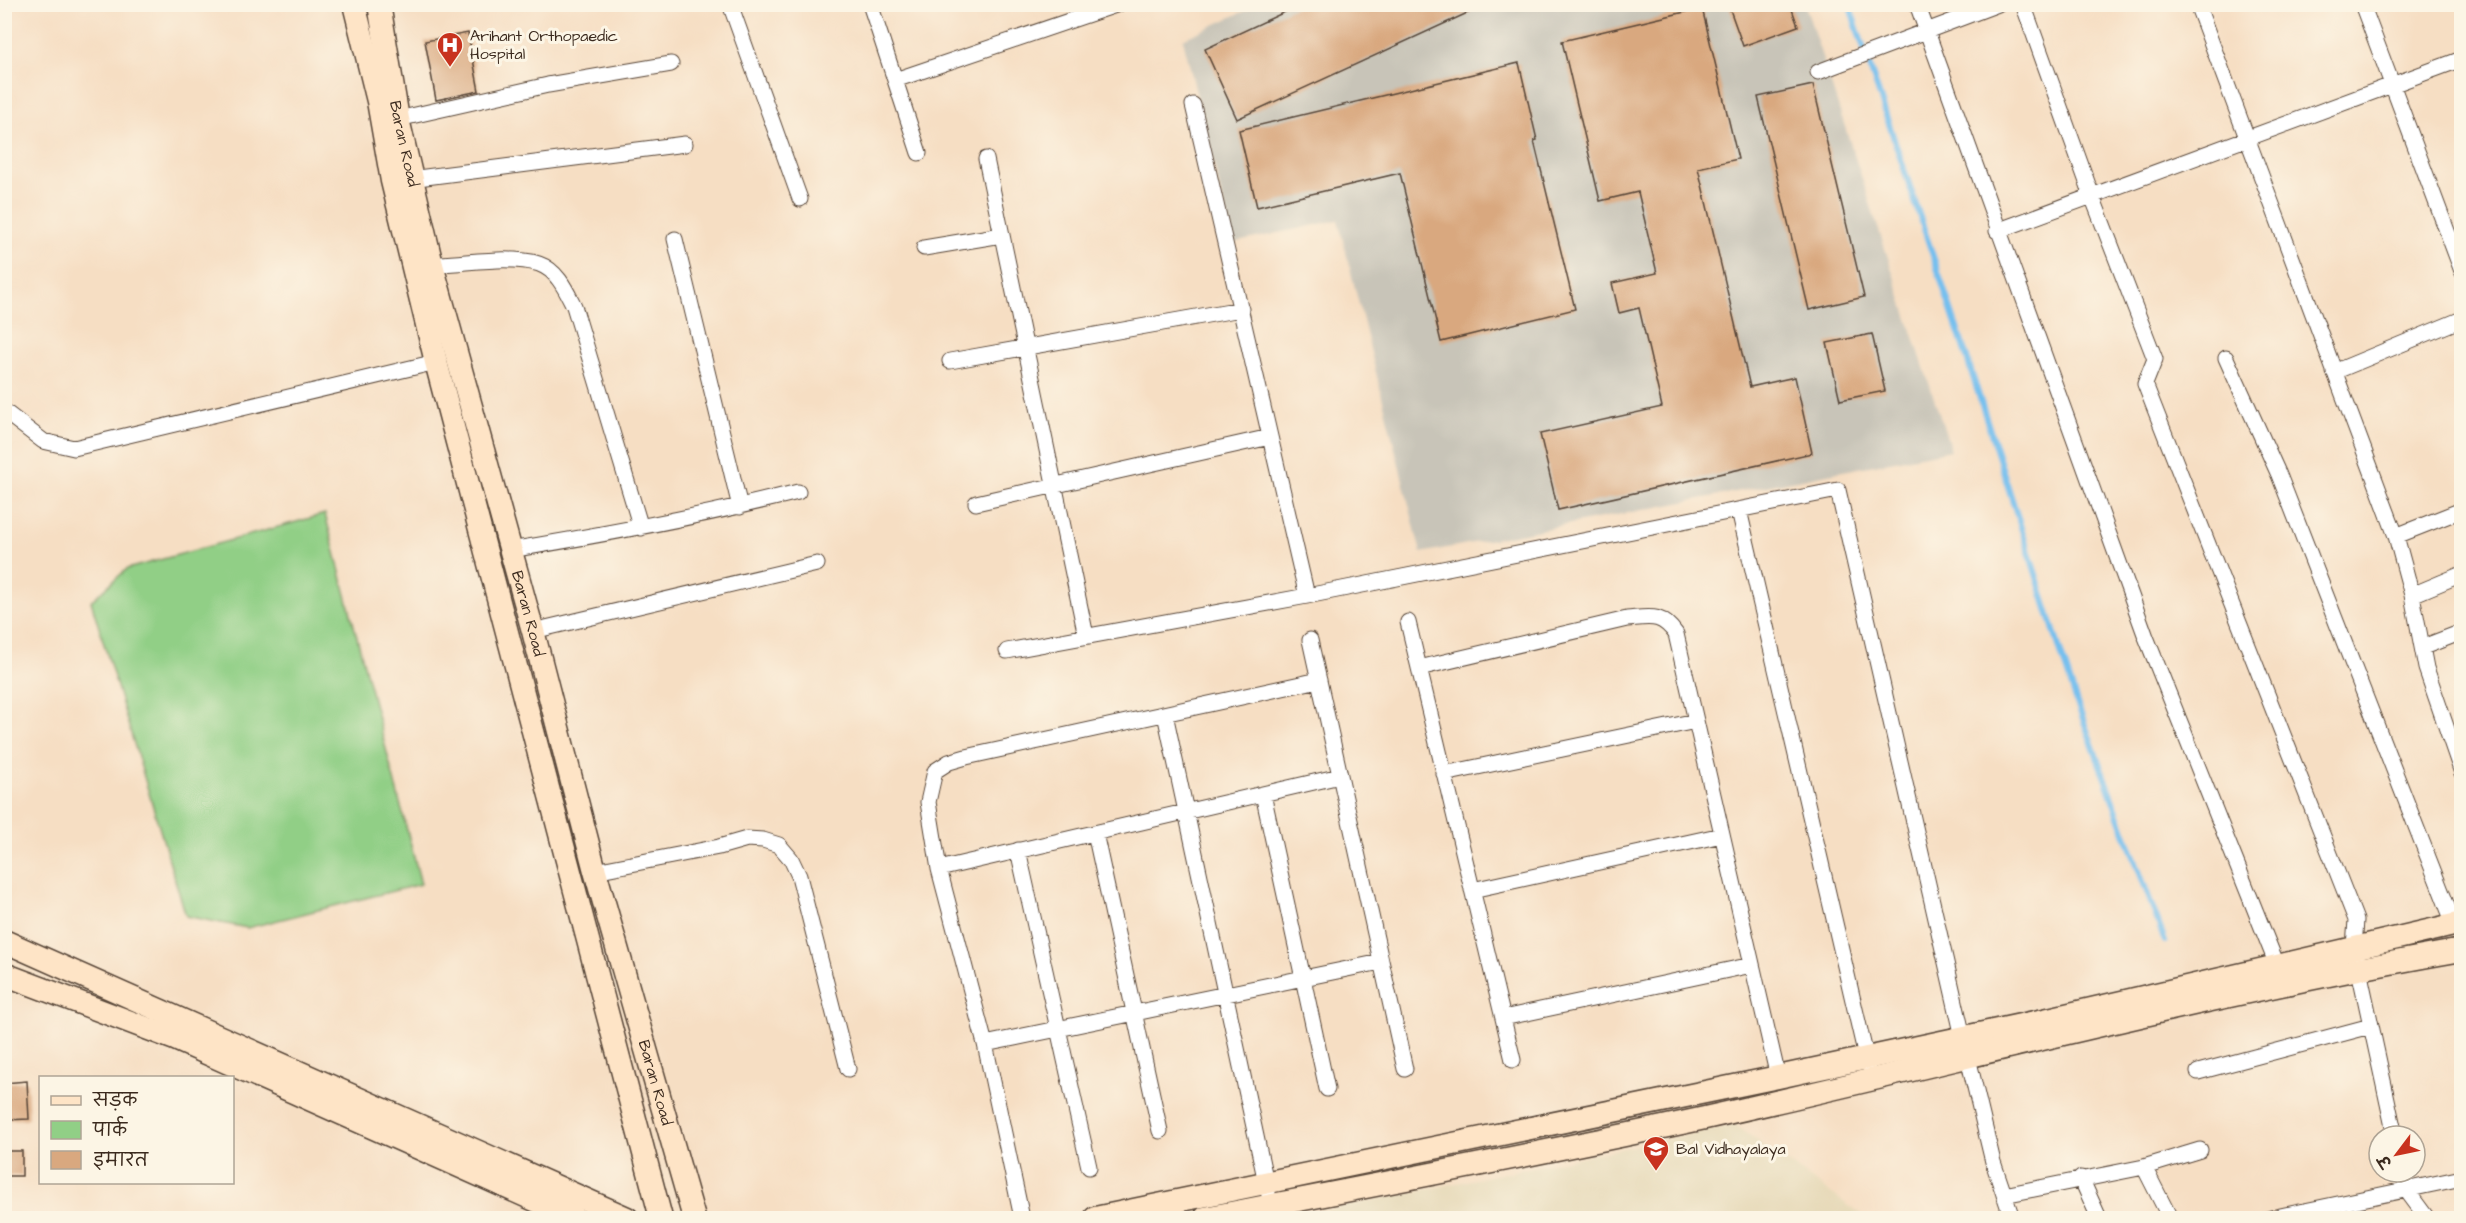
<svg xmlns="http://www.w3.org/2000/svg" width="2466" height="1223" viewBox="0 0 2466 1223" font-family="'Architects Daughter','Playpen Sans Deva',sans-serif">
  <style>
    .built { fill: #e7daba }
    .industrial { fill: #c8c4b8 }
    .green { fill: #91cf86; stroke: #667c52; stroke-width: 1.5 }
    .lines { fill: none; stroke-linecap: round; stroke-linejoin: round }
    .stream { stroke: #75bfee; stroke-width: 6 }
    .building { fill: #d9a87f }
    .street-casing { stroke: #574537; stroke-width: 17 }
    .secondary-casing { stroke: #574537; stroke-width: 25 }
    .street { stroke: #fff; stroke-width: 15 }
    .secondary { stroke: #fee4c6; stroke-width: 22 }
    .labels { text-anchor: middle; dominant-baseline: central; stroke-width: 6; stroke-linejoin: round; paint-order: stroke }
    .poi-label { font-size: 16px; fill: #3b2a1e; stroke: #fcf5e5; text-anchor: start }
    .street-label { font-size: 16px; fill: #3b2a1e; stroke: #fcf5e5 }
  </style>
  <rect width="100%" height="100%" fill="#fcf5e5"/>
  <filter id="ink" filterUnits="userSpaceOnUse"><feTurbulence type="fractalNoise" baseFrequency=".0167" numOctaves="2"/><feDisplacementMap in="SourceGraphic" scale="12" xChannelSelector="R" yChannelSelector="G"/><feConvolveMatrix kernelMatrix="1 2 1 2 8 2 1 2 1" color-interpolation-filters="sRGB"/></filter>
  <filter id="wash" filterUnits="userSpaceOnUse"><feTurbulence type="fractalNoise" baseFrequency=".008" numOctaves="4" result="noise"/><feDisplacementMap in="SourceGraphic" scale="24" xChannelSelector="R" yChannelSelector="G"/><feGaussianBlur stdDeviation="1.35" result="paint"/><feColorMatrix in="noise" values="0 0 0 0 0 0 0 0 0 0 0 0 0 0 0 0 0 1.4 0 .05"/><feComposite in="paint" operator="in"/></filter>
  <g filter="url(#wash)">
    <rect width="100%" height="100%" fill="#f6dec3"/>
    <!-- built -->
    <path class="built" d="M1735 1125 1866 1218H1289Z"/>
    <!-- industrial -->
    <path class="industrial" d="M1258 5H1805L1951 450 1421 553 1338 220 1233 243 1183 39Z"/>
    <!-- green -->
    <path class="green" d="M325 514 421 884 247 928 186 916 91 601 127 569Z"/>
    <g class="lines">
      <!-- stream -->
      <path class="stream" d="M1849 4 1966 355 2077 703 2165 941"/>
    </g>
    <g id="blocks">
      <!-- building -->
      <path class="building" d="M1302 4H1487L1237 119 1205 49Z
        M1728 4H1790L1798 26 1743 46Z
        M1702 8 1738 159 1698 168 1750 387 1795 377 1812 453 1558 510 1540 434 1662 407 1639 308 1619 313 1612 283 1657 273 1638 192 1600 201 1562 41Z
        M468 33 479 91 436 100 425 41Z
        M1519 63 1537 140 1534 141 1575 309 1441 342 1400 173 1257 207 1239 130Z
        M1813 85 1864 297 1809 310 1758 97Z
        M1872 334 1885 391 1840 400 1827 343Z
        M27 1081 29 1119 4 1120V1083Z
        M4 1151H22V1176H4Z"/>
    </g>
  </g>
  <g filter="url(#ink)">
    <use href="#blocks" fill-opacity="0" stroke="#574537" stroke-width="1.5"/>
    <g class="lines">
      <!-- street casing -->
      <g class="street-casing">
        <path id="street" d="M730 4 800 199
          M870 4 919 153
          M1917 4 2146 637 2277 965
          M2023 4 2092 196 2155 359 2145 384 2356 920 2354 947 2395 1136
          M2197 4 2396 536 2412 595 2426 668 2462 773
          M2362 4 2462 271
          M1818 72 1998 4
          M895 80 1119 4
          M1193 105 1307 596
          M398 119 548 85 671 64
          M986 159 1086 636
          M402 180 685 144
          M1997 231 2462 59
          M675 239 740 507
          M924 248 1002 235
          M432 265C460 263 512 255 539 264 557 270 566 290 574 306L641 528
          M2226 358 2279 475 2454 924
          M950 361 1241 309
          M2334 372 2462 319
          M4 411 43 441 74 448 436 362
          M976 503 1270 437
          M1739 510 1868 1065
          M2396 536 2462 510
          M510 550C607 534 703 516 798 492
          M2412 595 2462 574
          M1408 622 1513 1060
          M533 631 817 564
          M1310 640 1405 1069
          M2423 647 2462 632
          M1007 651 1307 596 1838 490 1963 1037 1993 1162 2012 1218
          M1419 668 1627 619C1651 617 1661 613 1676 634L1778 1077
          M1165 714 1268 1192
          M1444 774 1696 721
          M1263 794 1327 1089
          M1095 833 1160 1131
          M1018 850 1089 1167
          M939 869 1340 776
          M595 871 719 847 747 839 763 840 779 845 791 859 799 876 848 1069
          M1472 890 1722 835
          M1503 1018 1752 965
          M985 1044 1381 962
          M2198 1072 2371 1026
          M2144 1167 2170 1218
          M2403 1172 2407 1191 2427 1218
          M2081 1178 2099 1218
          M2004 1195 2144 1167 2200 1150
          M1022 1218 985 1044 939 869 928 802 935 771 949 762 966 757 1319 680
          M2271 1218 2462 1178"/>
      </g>
      <!-- secondary casing -->
      <g class="secondary-casing">
        <g id="secondary">
          <path d="M354 4 378 101 392 181 436 362 661 1218"/>
          <path id="s1" d="M379 4 398 119 432 265 533 631 595 871 694 1218"/>
          <path d="M4 941 627 1218"/>
          <path d="M4 974 175 1039 575 1218"/>
          <path d="M1095 1218 1778 1077 2044 1020 2462 923"/>
          <path d="M1205 1218C1371 1186 1539 1154 1705 1118 1957 1062 2207 994 2462 950"/>
        </g>
      </g>
      <!-- street -->
      <use href="#street" class="street"/>
      <!-- secondary -->
      <use href="#secondary" class="secondary"/>
    </g>
  </g>
  <!-- icons -->
  <defs>
    <g id="hospital-pin" transform="scale(1.35)"><path d="M0 17L-7.5 6A9.5 9.5 0 1 1 7.5 6Z" fill="#c8321e" stroke="#fcf5e5"/><path d="M-5-5h3v3.5h4V-5h3V5h-3V1.5h-4V5h-3Z" fill="#fff"/></g>
    <g id="school-pin" transform="scale(1.35)"><path d="M0 17L-7.5 6A9.5 9.5 0 1 1 7.5 6Z" fill="#c8321e" stroke="#fcf5e5"/><path d="M0-5L7-2L0 1L-7-2ZM-4 1L0 2.5L4 1V4Q0 6-4 4Z" fill="#fff"/></g>
  </defs>
  <g fill-rule="evenodd">
    <use href="#hospital-pin" x="450" y="45"/>
    <use href="#school-pin" x="1656" y="1149"/>
  </g>
  <g class="labels">
    <!-- poi labels -->
    <g class="poi-label">
      <text x="470" y="36">Arihant Orthopaedic<tspan x="470" dy="18">Hospital</tspan></text>
      <text x="1676" y="1149">Bal Vidhayalaya</text>
    </g>
    <!-- street labels -->
    <g class="street-label">
      <text stroke="none"><textPath href="#s1" startOffset="142">Baran Road</textPath></text>
      <text stroke="none"><textPath href="#s1" startOffset="628">Baran Road</textPath></text>
      <text stroke="none"><textPath href="#s1" startOffset="1114">Baran Road</textPath></text>
    </g>
  </g>
  <!-- margin -->
  <rect width="2466" height="1223" fill="none" stroke="#fcf5e5" stroke-width="24"/>
  <!-- legend -->
  <rect x="39" y="1076" width="195" height="108" fill="#fcf5e5" stroke="#afa495" stroke-width="1.5"/>
  <rect x="51" y="1096" width="30" height="9" fill="#fee4c6" stroke="#afa495" stroke-width="1.5"/>
  <text x="93" y="1106" font-size="18" fill="#3b2a1e">सड़क</text>
  <rect x="51" y="1121" width="30" height="18" fill="#91cf86" stroke="#afa495" stroke-width="1.5"/>
  <text x="93" y="1136" font-size="18" fill="#3b2a1e">पार्क</text>
  <rect x="51" y="1151" width="30" height="18" fill="#d9a87f" stroke="#afa495" stroke-width="1.5"/>
  <text x="93" y="1166" font-size="18" fill="#3b2a1e">इमारत</text>
  <!-- north arrow -->
  <g transform="translate(2397 1154) rotate(238)"><circle r="28" fill="#fcf5e5" stroke="#afa495" stroke-width="1.5"/>
  <path d="M0-4.5L10 22L0 15L-10 22Z" fill="#c8321e"/>
  <text y="-9" font-size="16" font-weight="bold" text-anchor="middle" fill="#3b2a1e">उ</text>
  </g>
</svg>
